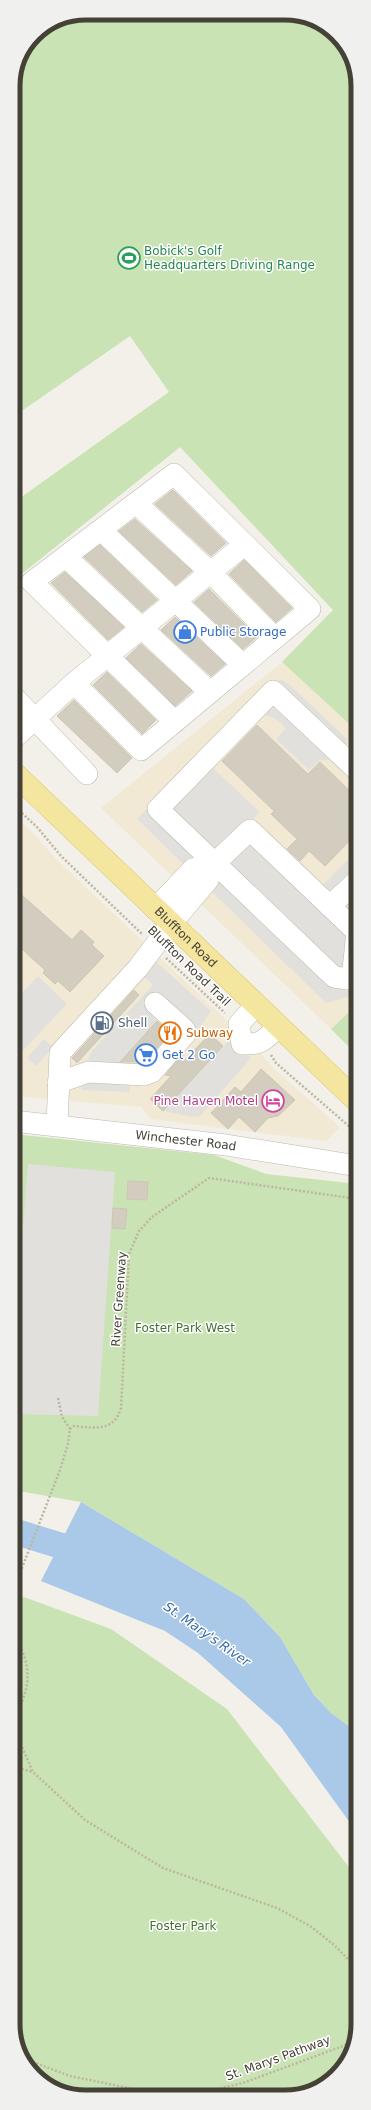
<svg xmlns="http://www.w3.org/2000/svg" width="371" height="2110" viewBox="0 0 371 2110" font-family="'DejaVu Sans',sans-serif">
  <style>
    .commercial { fill: #f2e9d5 }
    .green { fill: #c9e3b5 }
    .parking { fill: #e1e0dc }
    .water { fill: #aac9e9 }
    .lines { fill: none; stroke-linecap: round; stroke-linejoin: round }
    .river { stroke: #aac9e9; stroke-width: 26 }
    .building { fill: #d3cdbf; stroke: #cdc6b3 }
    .minor-casing { stroke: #bdb9ac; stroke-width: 22 }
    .major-casing { stroke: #d8c470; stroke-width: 23 }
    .path { stroke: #bdb69e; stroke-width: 2.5; stroke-dasharray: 2 2; stroke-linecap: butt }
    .minor { stroke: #fff; stroke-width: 21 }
    .major { stroke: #f5e69f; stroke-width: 22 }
    .labels { text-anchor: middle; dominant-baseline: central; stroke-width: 3; stroke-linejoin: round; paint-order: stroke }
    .leisure-label { font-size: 12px; fill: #27864d; stroke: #fff; text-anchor: start }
    .shop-label { font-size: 12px; fill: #366cbe; stroke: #fff; text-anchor: start }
    .street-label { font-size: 12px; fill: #454137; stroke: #fff }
    .service-label { font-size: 12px; fill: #4e5e75; stroke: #fff; text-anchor: start }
    .food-label { font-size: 12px; fill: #c56008; stroke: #fff; text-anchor: start }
    .hotel-label { font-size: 12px; fill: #b23c85; stroke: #fff; text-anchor: end }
    .park-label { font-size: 12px; fill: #427230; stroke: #fff }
    .water-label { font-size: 13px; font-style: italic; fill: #3b6da7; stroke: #fff }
    .rim { fill: none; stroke: #454137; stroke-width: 5 }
  </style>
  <rect width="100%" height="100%" fill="#f2f0e8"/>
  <!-- commercial -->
  <path class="commercial" d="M282 662 358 732V1004L331 1029 101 808Z
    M13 814 36 836 54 857 260 1052 272 1067 340 1127 327 1141 151 1119 141 1107 13 1096Z"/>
  <!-- green -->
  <path class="green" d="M86 13 304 15 340 38 357 77 358 732 282 662 333 610 180 447 13 581V503L169 392 130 336 13 417V82L35 34 58 18Z
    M358 1004V1056L331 1029Z
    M13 1134 214 1155 266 1174 358 1184V1733L331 1713 314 1695 280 1637 244 1599 81 1502 13 1490Z
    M13 1593 111 1629 227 1709 358 1879V2024L340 2072 294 2096H72L31 2072 14 2033Z"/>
  <!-- parking -->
  <path class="parking" d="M281 679 290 685 346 738 347 746 350 749 354 746 358 750V786L329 760H321L309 770 276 739 285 729 284 726 274 718 264 715 252 701Z
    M198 754 260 812 252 820 320 888 358 849V892L342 908 358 924V994L326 1003 137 819Z
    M154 960 211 1011 198 1030 170 1005 119 1063 130 1073V1092L82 1090 78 1079 92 1051 153 985 141 974Z
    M38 976 67 1004 13 1061V1002Z
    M231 1038 251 1058 200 1116 192 1117 163 1111Z
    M44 1039 53 1047 36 1066 27 1058Z
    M28 1164 115 1172 98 1416 13 1414V1356Z"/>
  <!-- water -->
  <path class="water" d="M81 1502 244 1599 280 1637 314 1695 331 1713 358 1733V1834L281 1727 198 1653 165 1631 41 1581Z"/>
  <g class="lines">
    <!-- river -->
    <path class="river" d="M13 1531 94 1556"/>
  </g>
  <!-- building -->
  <path class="building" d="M173 490 226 543 211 556 155 504Z
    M135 519 192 571 176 585 119 531Z
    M100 545 157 600 142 612 84 557Z
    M244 560 292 608 276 622 229 574Z
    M65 572 124 627 108 640 51 583Z
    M209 589 257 637 243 649 194 602Z
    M175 617 225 664 211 676 161 630Z
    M141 644 192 691 175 706 126 658Z
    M107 672 156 720 142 734 93 685Z
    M74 700 132 758 117 773 57 716Z
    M257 725 308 774 320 762 358 799V832L325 866 309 851 300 861 287 849 297 839 271 814 274 811 222 761Z
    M13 887 72 940 81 930 94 942 92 945 104 956 70 992 58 981 55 984 43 973 45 970 13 941Z
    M134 990 139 995 77 1063 72 1058Z
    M157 1021 170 1033 145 1062H120Z
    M210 1034 223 1046 163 1111 150 1099 171 1076 165 1075 183 1054V1062Z
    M261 1069 295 1100 278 1116 268 1118 255 1132 239 1117 228 1129 211 1113 235 1087 241 1092Z
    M128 1181 148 1182 147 1200 127 1199Z
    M113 1208 127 1209 125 1229 112 1228Z"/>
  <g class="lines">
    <!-- minor casing -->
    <g class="minor-casing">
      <g id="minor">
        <path d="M136 503 210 572 275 638"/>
        <path d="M101 530 243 665"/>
        <path d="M66 557 210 692"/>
        <path d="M74 683 141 750C197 703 253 656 310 609L174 474 32 582 175 722"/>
        <path d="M13 696 87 774"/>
        <path d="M13 739 74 683 244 545"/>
        <path d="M215 863 250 830 357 932 353 970 348 979 334 977 158 809 273 691 358 771"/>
        <path d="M330 906 358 880"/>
        <path d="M256 1005 239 1024 242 1044C262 1045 264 1040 278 1027"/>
        <path d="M58 1083 88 1072 144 1075 152 1072 186 1033 184 1029 155 1003"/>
        <path id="s1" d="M13 1121 226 1145 358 1166"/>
        <path d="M57 1125 60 1053 138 968 171 924 208 880 215 863 193 869 155 909"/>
      </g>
    </g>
    <!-- major casing -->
    <g class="major-casing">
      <g id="major">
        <path id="s2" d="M13 772 358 1102"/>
      </g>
    </g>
    <!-- path -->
    <path class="path" d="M13 805 37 827 61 856 143 935
      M166 958 225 1013
      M271 1055 276 1063 358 1134
      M58 1398 62 1417 70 1429
      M13 1591 60 1470 68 1444 70 1429 74 1426C95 1428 114 1432 121 1408L129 1254 139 1231 152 1217 209 1178 358 1199
      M14 1635C32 1665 32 1687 14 1717
      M14 1729 33 1772 85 1820 163 1868 277 1908 310 1926 333 1944 350 1961 358 1974
      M14 1767 33 1772
      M25 2059 70 2076 148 2092H204L243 2083 351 2043"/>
    <!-- minor -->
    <use href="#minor" class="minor"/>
    <!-- major -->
    <use href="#major" class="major"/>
  </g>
  <!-- icons -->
  <defs>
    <g id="stadium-ring" transform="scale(1.15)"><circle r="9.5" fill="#fff" stroke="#2e9e5b" stroke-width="1.5"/><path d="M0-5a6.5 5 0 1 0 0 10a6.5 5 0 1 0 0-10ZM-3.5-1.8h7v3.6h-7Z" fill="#2e9e5b"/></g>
    <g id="shop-ring" transform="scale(1.15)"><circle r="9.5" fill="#fff" stroke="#3f7fe0" stroke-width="1.5"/><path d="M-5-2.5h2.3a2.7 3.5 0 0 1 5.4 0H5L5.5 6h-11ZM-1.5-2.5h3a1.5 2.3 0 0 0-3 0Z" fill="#3f7fe0"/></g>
    <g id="fuel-ring" transform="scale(1.15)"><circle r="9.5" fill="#fff" stroke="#5c6f8a" stroke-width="1.5"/><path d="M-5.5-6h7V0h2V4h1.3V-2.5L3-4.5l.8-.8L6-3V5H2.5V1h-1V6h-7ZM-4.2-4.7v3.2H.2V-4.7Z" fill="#5c6f8a"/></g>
    <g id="restaurant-ring" transform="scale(1.15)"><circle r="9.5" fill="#fff" stroke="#e8710a" stroke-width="1.5"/><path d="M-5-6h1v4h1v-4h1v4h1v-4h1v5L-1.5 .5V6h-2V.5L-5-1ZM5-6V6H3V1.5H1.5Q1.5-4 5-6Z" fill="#e8710a"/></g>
    <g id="supermarket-ring" transform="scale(1.15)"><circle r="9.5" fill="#fff" stroke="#3f7fe0" stroke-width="1.5"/><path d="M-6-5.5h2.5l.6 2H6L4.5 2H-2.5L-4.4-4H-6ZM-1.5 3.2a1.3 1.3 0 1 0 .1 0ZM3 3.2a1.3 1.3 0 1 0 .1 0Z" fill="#3f7fe0"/></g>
    <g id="hotel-ring" transform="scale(1.15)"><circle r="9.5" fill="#fff" stroke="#d1479c" stroke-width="1.5"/><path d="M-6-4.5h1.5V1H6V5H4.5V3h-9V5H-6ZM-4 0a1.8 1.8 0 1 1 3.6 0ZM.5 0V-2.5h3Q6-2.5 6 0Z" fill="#d1479c"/></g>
  </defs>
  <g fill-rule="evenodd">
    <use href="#stadium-ring" x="129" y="258"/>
    <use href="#shop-ring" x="185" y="632"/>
    <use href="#fuel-ring" x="102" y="1023"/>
    <use href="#restaurant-ring" x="170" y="1033"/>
    <use href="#supermarket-ring" x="146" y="1055"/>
    <use href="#hotel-ring" x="273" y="1101"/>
  </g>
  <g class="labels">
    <!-- leisure labels -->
    <g class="leisure-label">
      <text x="144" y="251">Bobick's Golf<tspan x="144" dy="14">Headquarters Driving Range</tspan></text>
    </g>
    <!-- shop labels -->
    <g class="shop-label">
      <text x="200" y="632">Public Storage</text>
      <text x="162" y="1055">Get 2 Go</text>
    </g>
    <!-- street labels -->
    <g class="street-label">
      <text stroke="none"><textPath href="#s2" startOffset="239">Bluffton Road</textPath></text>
      <text transform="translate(189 966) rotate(44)">Bluffton Road Trail</text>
      <text stroke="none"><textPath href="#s1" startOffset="174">Winchester Road</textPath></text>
      <text transform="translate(119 1299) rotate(-86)">River Greenway</text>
      <text transform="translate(278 2058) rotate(-20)">St. Marys Pathway</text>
    </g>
    <!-- service labels -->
    <g class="service-label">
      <text x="118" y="1023">Shell</text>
    </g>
    <!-- food labels -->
    <g class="food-label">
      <text x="186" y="1033">Subway</text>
    </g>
    <!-- hotel labels -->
    <g class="hotel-label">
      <text x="258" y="1101">Pine Haven Motel</text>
    </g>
    <!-- park labels -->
    <g class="park-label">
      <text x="185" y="1328">Foster Park West</text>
      <text x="183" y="1926">Foster Park</text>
    </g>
    <!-- water labels -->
    <g class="water-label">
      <text transform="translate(207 1634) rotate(35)">St. Mary's River</text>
    </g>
  </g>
  <!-- crop -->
  <path d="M0 0H371V2110H0ZM86 20H285A66 66 0 0 1 351 86V2024A66 66 0 0 1 285 2090H86A66 66 0 0 1 20 2024V86A66 66 0 0 1 86 20Z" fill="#f0f0ef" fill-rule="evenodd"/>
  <path class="rim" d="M86 20H285A66 66 0 0 1 351 86V2024A66 66 0 0 1 285 2090H86A66 66 0 0 1 20 2024V86A66 66 0 0 1 86 20Z"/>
</svg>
